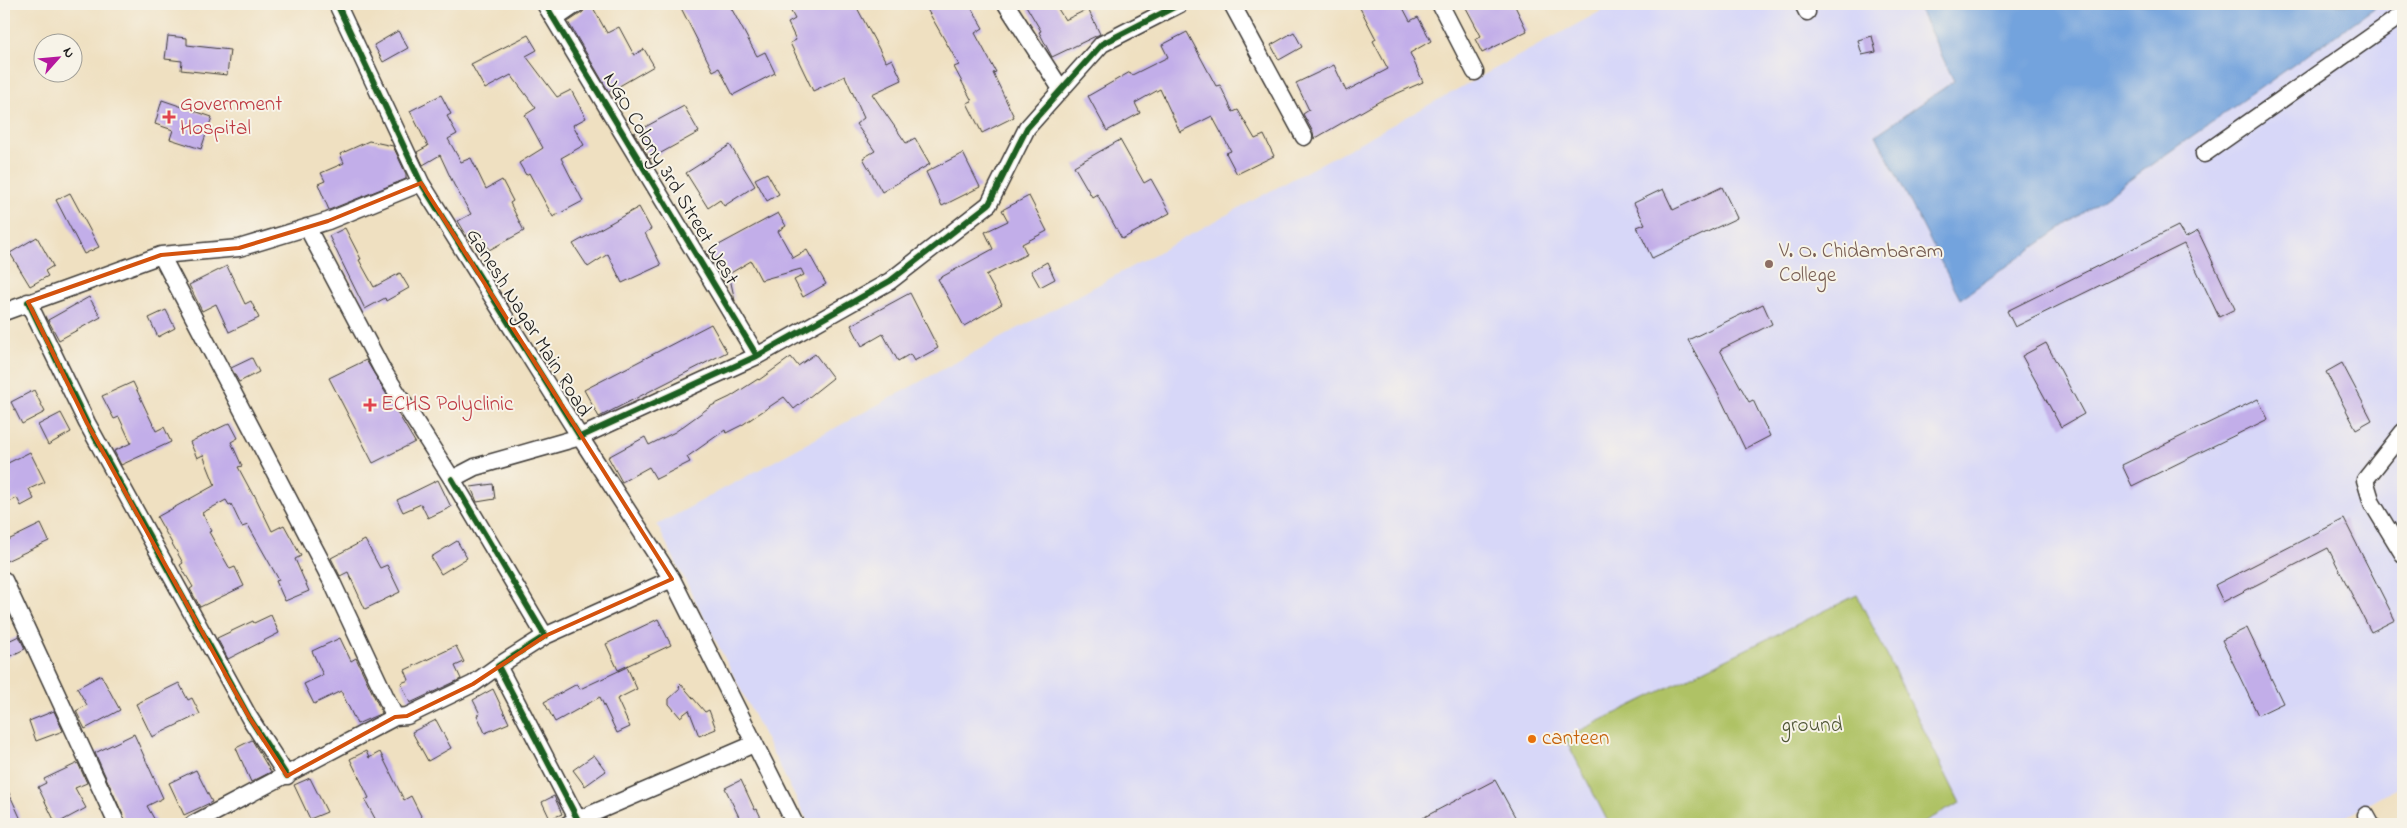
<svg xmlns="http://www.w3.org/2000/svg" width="2407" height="828" viewBox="0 0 2407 828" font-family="'Indie Flower',sans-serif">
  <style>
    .built { fill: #d7d7f8 }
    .green { fill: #afc265; stroke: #666f40 }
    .water { fill: #73a3dd; stroke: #48607c }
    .building { fill: #c2aee9 }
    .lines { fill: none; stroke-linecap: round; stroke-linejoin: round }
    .minor-casing { stroke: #3c3935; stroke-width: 19 }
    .minor { stroke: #fff; stroke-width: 16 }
    .cycleway-casing { stroke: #f7f3e8; stroke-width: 9 }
    .cycleway { stroke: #1b5e20; stroke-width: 6 }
    .marked { fill: none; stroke: #d4530e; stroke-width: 4; stroke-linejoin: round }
    .health-dot { fill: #e0444e; stroke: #f7f3e8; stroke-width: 2 }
    .education-dot { fill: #8d6e63; stroke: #f7f3e8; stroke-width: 2 }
    .food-dot { fill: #e8710a; stroke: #f7f3e8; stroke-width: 2 }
    .labels { text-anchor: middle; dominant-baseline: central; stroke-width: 4; stroke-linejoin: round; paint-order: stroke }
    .health-label { font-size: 21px; fill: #be3a42; stroke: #f7f3e8; text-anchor: start }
    .street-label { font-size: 21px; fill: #1c1c1c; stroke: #f7f3e8 }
    .education-label { font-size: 21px; fill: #785e54; stroke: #f7f3e8; text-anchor: start }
    .park-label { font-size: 21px; fill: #4f5636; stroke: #f7f3e8 }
    .food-label { font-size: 21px; fill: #c56008; stroke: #f7f3e8; text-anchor: start }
  </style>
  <rect width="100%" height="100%" fill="#f7f3e8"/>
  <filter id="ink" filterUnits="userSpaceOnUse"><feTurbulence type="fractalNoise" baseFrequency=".02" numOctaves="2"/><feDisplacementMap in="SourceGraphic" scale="10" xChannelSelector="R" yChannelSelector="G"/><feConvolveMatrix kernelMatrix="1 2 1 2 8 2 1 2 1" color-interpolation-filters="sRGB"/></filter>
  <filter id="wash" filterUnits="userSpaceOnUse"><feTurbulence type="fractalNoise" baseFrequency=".0096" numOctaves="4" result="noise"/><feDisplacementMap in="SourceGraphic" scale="20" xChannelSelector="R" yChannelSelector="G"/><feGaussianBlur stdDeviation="1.12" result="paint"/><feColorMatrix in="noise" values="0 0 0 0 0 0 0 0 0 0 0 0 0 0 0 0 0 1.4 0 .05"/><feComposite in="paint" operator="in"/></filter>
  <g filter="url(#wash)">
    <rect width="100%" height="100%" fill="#efe0c1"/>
    <!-- built -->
    <path class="built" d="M1614 4H2403V784L2333 824H809L657 525Z"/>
    <!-- green -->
    <path class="green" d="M1857 595 1960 803 1920 824H1609L1565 738Z"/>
    <!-- water -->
    <path class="water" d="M1917 4H2380L1960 299 1876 135 1954 81Z"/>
    <g id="blocks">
      <!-- building -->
      <path class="building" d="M587 4H591L607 33 619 27 634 55 644 49 654 66 609 92 568 22 583 12Z
        M679 4H729L757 56 765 52 775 73 733 95 719 68 713 71Z
        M787 4H855L886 62 892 59 902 80 872 94 906 143 915 138 930 164 882 192 863 158 875 151 856 124 864 118 845 76 813 91 790 43 796 40 788 23 795 19Z
        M924 4H969L983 28 975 33 996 72 993 73 1014 117 982 133 967 103 972 101 954 67 959 65Z
        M1025 4H1055L1065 20 1088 9 1100 34 1052 57 1039 32 1041 31Z
        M1368 4H1401L1410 21 1418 17 1431 41 1410 53 1423 82 1380 101 1314 139 1313 132 1303 114 1309 110 1296 83 1334 65 1346 91 1388 69 1373 41 1376 39 1360 8Z
        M1464 4H1514L1527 31 1482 53 1475 39 1481 36Z
        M398 31 408 48 383 62 374 45Z
        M1187 32 1216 86 1220 85 1233 112 1238 110 1255 139 1264 135 1274 156 1237 174 1226 153 1231 151 1212 116 1180 132 1160 89 1135 103 1140 113 1107 131 1088 96 1130 72 1132 75 1168 57 1162 45Z
        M1294 32 1302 47 1279 60 1271 45Z
        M528 35 537 50 526 56 557 97 571 90 586 118 573 125 584 145 561 158 583 201 553 217 529 173 526 175 519 163 543 148 525 115 536 108 511 75 485 89 471 64Z
        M168 36 187 38V45L230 50 227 75 181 70 182 61 165 59Z
        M1872 36 1876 52 1862 55 1858 40Z
        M441 95 451 114 447 116 457 134 448 139 461 162 471 158 486 189 502 180 513 201 510 203 524 231 489 250 481 234 470 241 458 221 471 214 454 185 440 155 423 165 417 152 428 146 410 111Z
        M162 100 212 117 201 149 170 139 173 130 155 124Z
        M684 106 699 132 650 159 634 133Z
        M1120 140 1144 183 1151 179 1170 213 1122 239 1097 194 1092 197 1074 166Z
        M369 141 393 146 406 174V179L329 210 318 184 325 181 321 173 344 163 340 154Z
        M730 145 755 186 724 206 720 200 708 208 686 173Z
        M963 153 980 187 942 206 926 172Z
        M767 173 779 194 767 201 755 179Z
        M1722 187 1737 218 1652 258 1637 227 1645 224 1634 203 1663 189 1673 210Z
        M70 193 99 247 84 254 56 200Z
        M1029 196 1047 231 1022 244 1027 254 986 275 1002 304 964 326 938 279 993 249 985 232 1008 221 1002 210Z
        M639 207 651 229 645 233 661 265 622 283 608 254 588 267 573 244Z
        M778 213 786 226 778 231 793 258 807 250 826 284 803 297 794 280 804 275 801 269 761 280 751 261 729 274 735 301 706 252Z
        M2178 226 2185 238 2198 231 2235 309 2219 317 2184 244 2015 327 2007 311Z
        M345 228 361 259 359 260 374 287 400 273 409 288 386 301 385 298 365 309 329 236Z
        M37 237 53 266 45 271 48 276 30 286 10 253Z
        M1047 262 1055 279 1040 287 1031 271Z
        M227 266 245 304 251 301 259 318 229 332 216 304 202 311 189 285Z
        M910 293 938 348 914 361 910 354 898 361 883 334 862 346 851 325Z
        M89 297 101 317 59 340 48 320Z
        M1763 304 1772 324 1720 350 1749 402 1753 400 1770 436 1745 449 1718 393 1688 340Z
        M166 310 175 328 158 337 149 318Z
        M711 324 727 352 599 417 584 390Z
        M2046 343 2084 414 2061 427 2022 356Z
        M815 354 833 378 794 409 784 397 742 425 726 433 725 430 687 457 690 462 656 479 649 467 622 482 608 457 645 437 649 445 675 432 711 406 730 397 758 379 759 380 791 357 798 366Z
        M252 358 259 372 239 382 231 368Z
        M366 360 415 442 373 463 329 378Z
        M2342 363 2372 420 2356 429 2326 372Z
        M133 382 156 431 164 427 171 442 121 465 114 451 131 443 119 417 114 419 102 396Z
        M34 390 45 412 22 424 11 402Z
        M2258 399 2268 419 2132 486 2122 465Z
        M61 413 71 432 48 445 38 425Z
        M230 423 238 438 231 442 242 466 238 467 253 495 254 494 272 531 284 525 301 556 295 559 309 591 285 601 276 581 279 580 248 525 242 527 231 504 229 505 226 500 202 513 212 531 209 532 230 569 235 567 244 586 200 607 190 589 193 587 180 565 183 563 157 517 215 485 203 455 197 458 190 442Z
        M30 452 45 482 29 489 34 499 21 506 17 498 4 505V465Z
        M438 480 451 507 428 518 421 504 403 512 397 500Z
        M493 484 495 499 477 502 471 487Z
        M2344 519 2395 620 2371 632 2328 548 2223 602 2215 585Z
        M41 524 49 541 4 562V542Z
        M365 540 380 568 387 565 400 592 365 609 348 572 340 576 331 558Z
        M457 541 467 558 441 574 431 557Z
        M271 615 279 633 228 659 217 638 253 621 254 623Z
        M658 619 671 645 618 670 606 644Z
        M2247 628 2283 703 2258 715 2222 640Z
        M19 636 25 649 4 659V643Z
        M340 638 351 661 356 658 382 713 357 724 341 691 314 704 304 684 323 675 312 651Z
        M456 646 464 662 455 666 461 679 410 703 401 683 409 680 405 670Z
        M627 667 637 689 617 699 630 727 617 733 600 697 555 722 544 702 577 684 580 689Z
        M101 675 120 710 85 729 76 711 87 705 77 688Z
        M179 683 188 700 192 698 200 714 152 737 136 704Z
        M681 684 705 712 709 710 716 729 699 736 689 710 680 717 669 704V699L680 689 679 686Z
        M493 689 509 723 485 733 477 715 480 714 473 700Z
        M54 711 63 731 36 741 29 721Z
        M436 720 451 748 428 761 412 732Z
        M134 734 163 798 147 806 157 824H127L95 753Z
        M252 740 271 772 251 782 236 748Z
        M366 751 369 758 380 752 404 800 411 796 422 818 420 819 423 824H378L365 800 369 798 350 759Z
        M594 755 606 771 585 786 573 770Z
        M78 763 87 783 75 788 86 808 56 824 38 787 46 783 44 779Z
        M196 770 212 802 184 815 169 783Z
        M310 778 327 812 310 819 294 785Z
        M741 780 755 810 757 809 764 824H724L739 817 725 788Z
        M1495 780 1519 824H1411Z
        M4 782 23 824H4Z
        M554 796 562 814 550 819 542 802Z"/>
    </g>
  </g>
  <g filter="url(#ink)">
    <use href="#blocks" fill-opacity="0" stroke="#3c3935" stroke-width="1"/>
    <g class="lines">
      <!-- minor casing -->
      <g class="minor-casing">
        <path id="minor" d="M337 4 421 183 580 437 757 356 890 281 989 204 1027 128 1102 44 1180 4
          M545 4 757 356
          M1006 4 1061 89
          M1232 4 1304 137
          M1440 4 1475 72
          M1803 4 1807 12
          M555 19 577 4
          M2204 154 2403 14
          M307 227 382 369 452 479 475 467 580 437 672 579 795 824
          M161 255 331 580 395 717
          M28 302 87 423 249 717 287 776
          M4 312 161 255 239 248 328 221 421 183
          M2403 432 2365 480 2372 503 2403 554
          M452 479 545 636 498 666 580 824
          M4 580 117 824
          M545 636 672 579
          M2366 815 2371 824
          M193 824 395 717 407 716 473 684 498 666
          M568 824 754 744"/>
      </g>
      <!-- minor -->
      <use href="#minor" class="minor"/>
      <!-- cycleway casing -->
      <g class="cycleway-casing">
        <path id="cycleway" d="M337 4 421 183 580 437 757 356 890 281 989 204 1027 128 1102 44 1180 4
          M545 4 757 356
          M28 302 87 423 249 717 287 776
          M452 479 545 636 498 666 580 824"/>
      </g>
      <!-- cycleway -->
      <use href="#cycleway" class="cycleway"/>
    </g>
  </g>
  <!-- marked area -->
  <path class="marked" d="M421 183 672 579 545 636 473 684 407 716 395 717 287 776 249 717 87 423 28 302 161 255 239 248 328 221Z"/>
  <!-- markers -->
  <g class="health-dot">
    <path d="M166.5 109.5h5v5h5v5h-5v5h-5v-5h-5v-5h5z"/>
    <path d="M367.5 397.5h5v5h5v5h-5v5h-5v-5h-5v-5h5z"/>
  </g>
  <circle class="education-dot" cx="1769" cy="264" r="5"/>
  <circle class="food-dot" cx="1532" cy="739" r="5"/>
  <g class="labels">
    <!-- health labels -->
    <g class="health-label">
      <text x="180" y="105">Government<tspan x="180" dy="24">Hospital</tspan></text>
      <text x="381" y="405">ECHS Polyclinic</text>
    </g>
    <!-- street labels -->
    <g class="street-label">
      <text transform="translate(670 179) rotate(59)">NGO Colony 3rd Street West</text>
      <text transform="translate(528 323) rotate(58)">Ganesh Nagar Main Road</text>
    </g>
    <!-- education labels -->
    <g class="education-label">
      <text x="1779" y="252">V. O. Chidambaram<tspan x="1779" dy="24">College</tspan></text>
    </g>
    <!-- park labels -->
    <g class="park-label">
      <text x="1812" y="726">ground</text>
    </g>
    <!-- food labels -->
    <g class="food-label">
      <text x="1542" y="739">canteen</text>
    </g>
  </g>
  <!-- margin -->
  <rect width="2407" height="828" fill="none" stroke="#f7f3e8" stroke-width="20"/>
  <!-- north arrow -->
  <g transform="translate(58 58) rotate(63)"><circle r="24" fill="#f7f3e8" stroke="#9f9d96"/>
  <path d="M0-4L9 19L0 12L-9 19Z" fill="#b5179e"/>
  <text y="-8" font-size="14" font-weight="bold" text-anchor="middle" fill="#1c1c1c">N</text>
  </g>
</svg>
